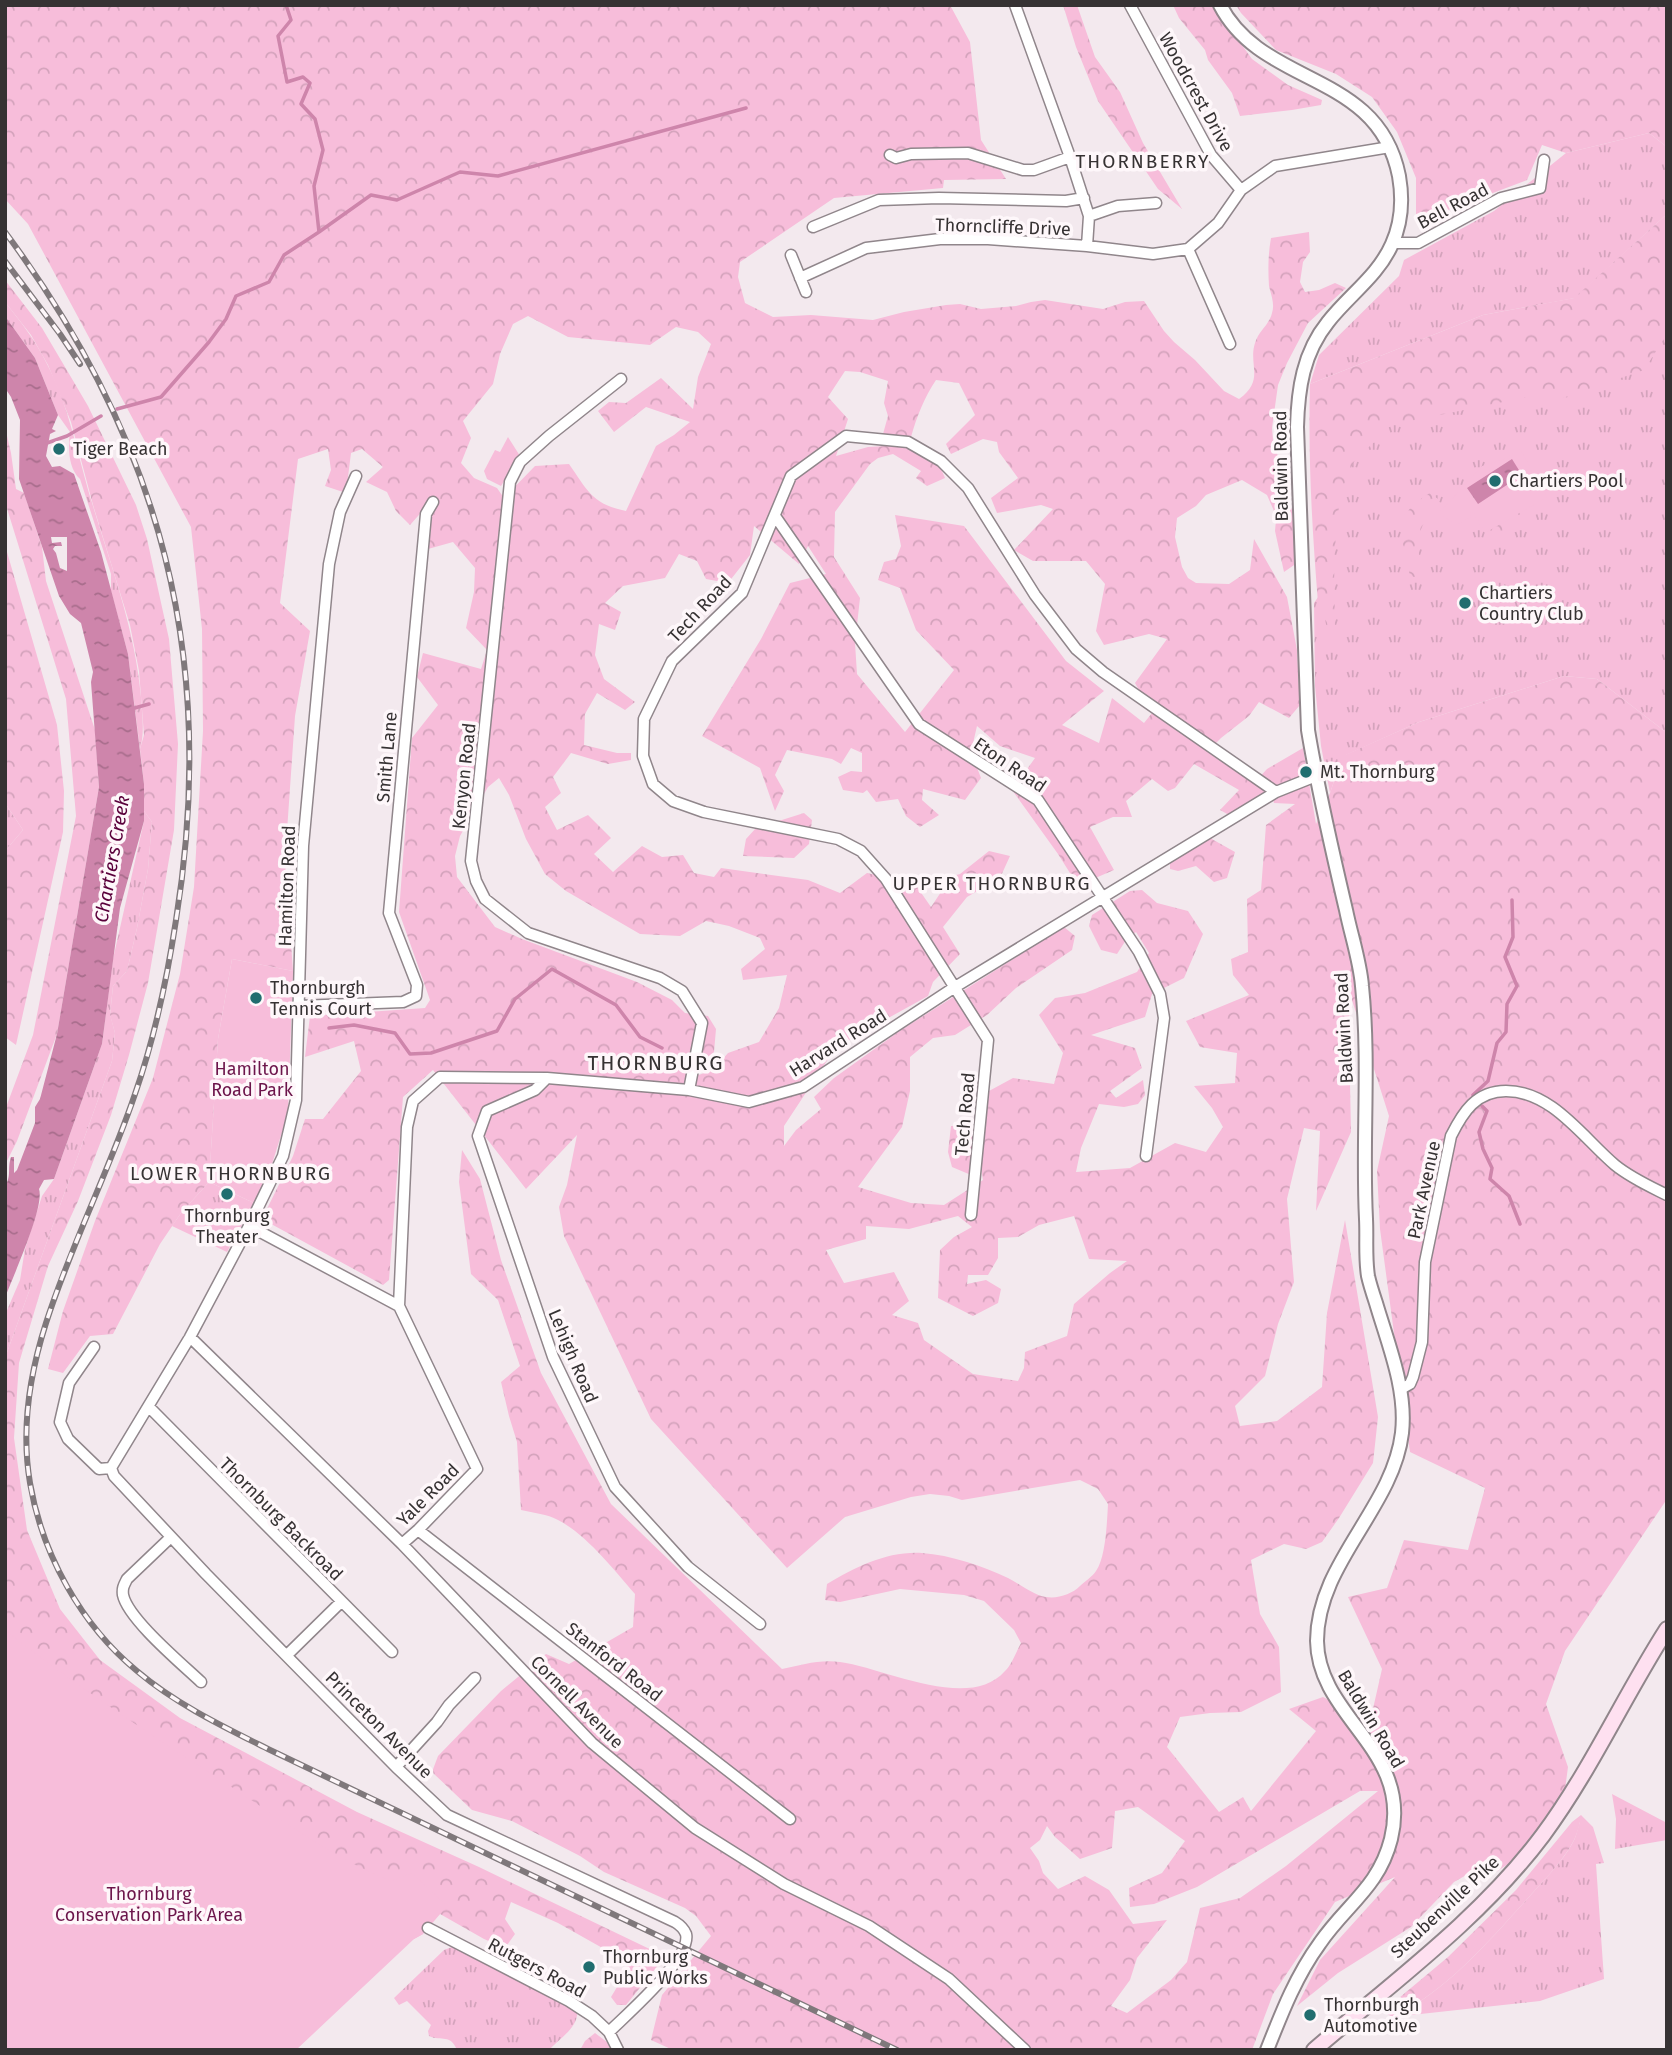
<svg xmlns="http://www.w3.org/2000/svg" width="1672" height="2055" viewBox="0 0 1672 2055" font-family="'Fira Sans',sans-serif">
  <style>
    .grass { fill: url(#grass-tufts) }
    .forest { fill: url(#forest-crowns); fill-rule: evenodd }
    .green { fill: #f7bdda }
    .water { fill: url(#water-ripples); fill-rule: evenodd }
    .lines { fill: none; stroke-linecap: round; stroke-linejoin: round }
    .stream { stroke: #ce85ab; stroke-width: 3.5 }
    .minor-casing { stroke: #90868b; stroke-width: 13 }
    .tertiary-casing { stroke: #90868b; stroke-width: 16 }
    .secondary-casing { stroke: #90868b; stroke-width: 18 }
    .minor { stroke: #fff; stroke-width: 10 }
    .tertiary { stroke: #fff; stroke-width: 12 }
    .secondary { stroke: #fee0f0; stroke-width: 14 }
    .rail-casing { stroke: #7f787b; stroke-width: 6 }
    .rail { stroke: #fef7fa; stroke-width: 3.5; stroke-dasharray: 10; stroke-linecap: butt }
    .poi-dot { fill: #216d6f; stroke: #fef7fa; stroke-width: 2.5 }
    .labels { text-anchor: middle; dominant-baseline: central; stroke-width: 7; stroke-linejoin: round; paint-order: stroke }
    .street-label { font-size: 18px; fill: #363233; stroke: #fef7fa }
    .poi-label { font-size: 18px; fill: #363233; stroke: #fef7fa; text-anchor: start }
    .park-label { font-size: 18px; fill: #6c154b; stroke: #fef7fa }
    .neighbourhood-label { font-size: 19px; letter-spacing: 2px; fill: #363233; stroke: #fef7fa }
    .water-label { font-size: 19px; font-style: italic; fill: #5a003b; stroke: #fef7fa }
    .quarter-label { font-size: 21px; letter-spacing: 2px; fill: #363233; stroke: #fef7fa }
  </style>
  <defs>
    <pattern id="grass-tufts" width="24" height="20" patternUnits="userSpaceOnUse" patternTransform="scale(1.75)"><rect width="24" height="20" fill="#f7bdda"/><path d="M3 7l-1-3M5 7V3M7 7l1-3M15 17l-1-3M17 17v-4M19 17l1-3" fill="none" stroke="#d4a3bc"/></pattern>
    <pattern id="forest-crowns" width="20" height="18" patternUnits="userSpaceOnUse" patternTransform="scale(1.75)"><rect width="20" height="18" fill="#f7bdda"/><path d="M2 6a3 3 0 1 1 6 0M12 15a3 3 0 1 1 6 0" fill="none" stroke="#d4a3bc"/></pattern>
    <pattern id="water-ripples" width="26" height="14" patternUnits="userSpaceOnUse" patternTransform="scale(1.75)"><rect width="26" height="14" fill="#ce85ab"/><path d="M2 4q2-2 4 0t4 0M15 11q2-2 4 0t4 0" fill="none" stroke="#a86d8c"/></pattern>
  </defs>
  <rect width="100%" height="100%" fill="#f3e9ee"/>
  <!-- grass -->
  <path class="grass" d="M1649 133 1667 147V214L1575 298 1483 315 1310 384 1319 355 1399 276 1404 260 1494 211 1566 153Z
    M1667 288V733L1597 679 1564 676 1419 722 1346 755 1348 768 1337 772 1330 793 1321 746 1315 686 1314 603 1325 587 1324 487 1359 425Z
    M5 302C21 322 36 341 47 364 70 408 78 458 93 506 112 569 135 630 141 697 142 715 145 732 140 749L128 654 111 591V574L80 479C68 468 68 447 70 432L58 415 35 358 5 316Z
    M5 803 23 830 5 851Z
    M144 811 152 822 148 869 137 928 127 971 113 986 110 1014 115 1033 112 1061 5 1358V1315L20 1280 25 1249 42 1196 54 1179 102 1044 113 959 144 821Z
    M209 1182 254 1203 227 1252 172 1226 181 1213Z
    M1612 1794 1667 1823V1840L1615 1849 1616 1819Z
    M1581 1815 1593 1827 1604 1863 1596 1864 1604 1979 1540 2001 1393 2017C1447 1991 1489 1941 1529 1897 1543 1881 1567 1857 1575 1838 1577 1833 1578 1827 1580 1822H1572Z
    M452 1947 461 1950 577 2011C579 2027 559 2039 549 2050H457C450 2033 442 2042 429 2036L428 2031 431 2025 407 2001 399 2005 394 1998 444 1950Z"/>
  <!-- forest -->
  <path class="forest" d="M5 5H950L970 42 981 140 1006 179 944 180 943 188 834 198 740 262 738 277 745 303 773 317 811 315 873 320 904 312 946 305 960 304 981 309 1016 306 1031 302 1045 300 1103 309 1125 302 1144 301 1164 331 1174 342 1195 360 1224 391 1239 399C1268 378 1244 362 1258 336 1263 328 1270 322 1272 313 1275 304 1271 295 1269 286 1268 270 1268 254 1271 238L1309 232 1310 252 1303 262 1300 282 1305 292 1319 290 1335 283 1346 288 1308 323 1287 363 1278 385 1272 428 1273 440 1281 466 1285 494 1295 517 1297 563 1284 572 1275 531 1276 520 1274 511 1267 495 1242 480 1206 495 1196 506 1177 518 1175 537 1182 567 1188 578 1196 583 1229 584 1250 570 1254 539 1287 597 1297 650 1300 705 1289 718 1259 702 1249 716 1221 738 1208 751 1255 782 1267 769 1303 748 1316 824 1330 793 1337 772 1348 768 1345 755 1419 722 1564 676 1597 679 1667 733V1499L1565 1651 1546 1704 1568 1767 1564 1797 1522 1855 1496 1872 1491 1861 1454 1882 1411 1927 1338 1973 1297 2006 1320 1960 1395 1877 1335 1902 1273 1994 1252 2050H673L651 2040 662 1995 711 1936 696 1916 685 1908 604 1872 580 1856 512 1821 472 1810 432 1772 438 1756 501 1691 546 1654 569 1664 633 1627 635 1594C614 1570 587 1535 558 1520 547 1514 534 1513 521 1510L517 1442 509 1416 501 1382 520 1366 498 1300 471 1274 459 1182 462 1150 480 1179 501 1260 541 1373 611 1504 782 1669C801 1665 820 1659 840 1662 885 1668 969 1712 1005 1671 1012 1664 1016 1652 1021 1643L1014 1630 984 1601 964 1595 900 1589 840 1602 825 1600 827 1584C856 1567 887 1551 922 1553 951 1555 982 1566 1008 1578 1020 1584 1033 1595 1046 1597 1058 1599 1072 1594 1080 1586 1085 1581 1092 1577 1096 1571 1106 1557 1107 1521 1108 1504L1098 1489 1080 1480 962 1500 949 1496 930 1494 911 1497 845 1517 787 1568 651 1419 564 1236 559 1207 567 1185 577 1135 526 1189 433 1070 403 1097 389 1280 383 1285 262 1219 293 1156 305 1119H323L361 1071 354 1041 305 1057 310 1016 425 1008 430 1000 399 912 412 738 438 705 417 677 423 653 481 669 487 650 466 628 474 592 475 568 453 542 428 549 431 528 426 507 410 525 396 511 387 492 366 482 383 467 362 449 351 453 346 493 325 486 331 470 328 449 298 459 280 603 310 631 295 716 285 860 293 971 232 959 218 1039 209 1182 181 1213 160 1244 113 1334 90 1336 63 1373 48 1369 63 1311 95 1221 153 1078 180 974 194 887 203 731 202 629 191 527 28 224 5 199ZM528 316 568 337 650 345 676 327 698 332 711 344 698 377 693 409 661 378 626 403 609 402 598 411 614 432 646 407 690 422 674 435 656 446 626 511C592 504 588 491 569 464L535 466 504 498 497 488 474 478 461 463 471 438 463 421 493 384 500 354 513 324ZM845 371 860 372 888 381 884 403 888 416 883 434 911 437C917 416 924 398 936 380L959 383 975 415 946 444 951 454 983 439 997 442 999 452 1018 478 991 498 997 513 1041 505 1053 509 1014 550 1033 561H1086L1105 584 1096 631 1104 645 1149 634 1167 639 1135 683 1152 713 1144 723 1112 698 1099 743 1062 725 1104 691 1066 661 964 526 895 515 901 546 896 559 884 562 878 580 900 588 916 630 954 670 905 732 857 674 855 643 860 598 834 557 835 512 870 464 878 458 893 454 921 471 916 478 927 486 945 478 939 464 904 445 868 447 836 456 848 419 828 397ZM754 526 799 564 808 546 826 574 790 583 761 639 702 736 760 768 775 811 784 791 775 775 787 750 832 759 841 764 851 748 862 753V772L851 771 838 777 843 790 863 793 867 790 876 802 898 799 906 816 920 827 939 815 922 800 923 789 965 800 981 778 971 752 977 726 1000 746 1035 758 1012 790 1058 854 1075 881 1086 882 1114 870 1090 827 1113 817H1132L1126 801 1152 779 1168 791 1175 788 1194 764 1239 790 1220 810 1229 815 1271 793 1274 803 1295 804 1266 825 1261 890 1247 899 1248 952 1231 959 1233 975 1249 995 1186 1021 1200 1047 1237 1053 1235 1083 1194 1086 1212 1108 1223 1127 1206 1152 1175 1143 1130 1168 1076 1172 1081 1148 1099 1104 1124 1107 1138 1104 1145 1095 1143 1080 1116 1098 1110 1091 1142 1068 1135 1048 1091 1035 1145 1017 1152 994 1184 978 1203 934 1188 911 1157 903 1142 890 1130 891 1092 915 1089 926 1101 950 1117 954 1126 940 1136 932 1149 953 1137 972 1085 993 1055 998 1039 1015 1063 1053 1054 1084 1013 1078 989 1091 985 1125 951 1126 948 1152 952 1167 971 1175 981 1169 983 1180 944 1205 911 1203 858 1187 902 1127 910 1091V1057L933 1038 955 1035 987 1015 1016 988 1072 950 1075 936 1064 927 901 1030 834 1078 814 1097 821 1109 796 1130 784 1146V1126L836 1047 928 996 933 982 960 954 943 927 967 897 1000 878 1010 856 989 851 960 874 945 878V886L931 907 915 884 867 873 840 893 808 880 721 868 714 877 694 873 683 855 662 857 642 846 613 872 594 854 611 838 588 815 557 830 545 807 561 793 553 777 571 753 608 764 631 760V753H617L584 745 585 714 597 693 625 710 635 702 604 679 595 655 599 624 615 630 621 612 605 603 623 586 665 578 679 554 697 561 706 579 728 583 750 555ZM499 778 509 795 526 839 545 874 566 891 640 934 680 936 706 921 729 926 760 938 765 949 741 969 743 980 787 975 779 1008 759 1042 728 1053 713 1070 684 1080 714 1052 716 1029 708 1016 685 1013 672 1000 637 982 522 939 495 927 457 877 455 856 460 836 488 787ZM1351 997 1389 1116 1377 1171 1380 1229 1410 1452 1485 1488 1468 1550 1404 1540 1387 1588 1348 1597 1382 1669 1370 1722 1323 1697 1289 1709 1316 1731 1251 1811 1243 1797 1219 1812 1167 1747 1180 1717 1210 1713 1241 1712 1281 1692 1279 1647 1260 1614 1251 1560 1284 1544 1306 1549 1322 1542 1339 1518 1373 1463 1378 1417 1345 1220 1327 1313 1322 1387 1277 1421 1240 1426 1235 1406 1265 1376 1278 1324 1294 1282 1287 1199 1304 1128 1320 1131 1316 1211 1351 1132 1350 1084 1345 1067ZM958 1216 972 1227 954 1237 940 1250 938 1298 973 1316 998 1303 1001 1289 986 1280 967 1284 968 1275H988L998 1258V1238L1018 1237 1039 1225 1074 1216 1089 1259 1127 1261 1110 1273 1074 1304 1067 1336 1025 1352 1024 1368 1018 1381 973 1374 924 1340 918 1323 892 1315 909 1301 894 1272 844 1283 826 1250 866 1239V1226L909 1229ZM1360 1791H1378L1286 1866 1240 1898 1200 1908 1187 1962 1171 1980 1127 2013 1111 2006 1130 1980 1137 1958 1167 1920 1133 1924 1109 1890 1085 1876 1058 1889 1043 1873 1039 1861 1030 1848 1040 1840 1047 1826 1055 1837 1080 1859 1112 1848 1115 1811 1138 1807 1185 1841 1162 1873 1129 1888 1130 1907 1154 1904 1197 1887Z
    M1063 5H1077L1095 57 1120 92 1143 143 1182 209 1158 189 1098 101 1076 47Z
    M1173 5H1213L1252 59 1288 85 1322 100 1321 105 1292 110 1240 116 1232 93 1208 60 1205 50 1179 18Z
    M1236 5H1667V147L1649 133 1566 153 1542 145 1527 180 1416 222V178L1397 132 1372 97 1336 74 1276 50 1241 13Z
    M1667 214V334L1644 370 1551 402 1532 396 1391 425 1353 463 1340 495 1334 558 1335 629 1327 631 1324 612 1318 603C1312 528 1308 459 1310 384L1483 315 1574 298Z
    M5 280 42 328 88 406 136 505 147 539 169 639 178 744 174 830 148 983 129 1055 111 1115 78 1201 48 1266 19 1363 14 1438 27 1530 60 1609 100 1660 180 1718 357 1812 479 1867 660 1954V1963L626 2005H617L611 1997 628 1969 622 1959 558 1923 511 1902 505 1919 515 1934 505 1948 484 1939 412 1898 423 1934 414 1939 24 2050 5 1989V1358L112 1061 115 1033 110 1015 113 986 127 971 137 928 148 869 152 822 144 811V784L140 749 144 735 139 671 130 625 93 505 71 422 48 365 31 335 5 302Z
    M5 427 11 453 16 489 24 493 42 547 46 581 95 730 99 787 57 1034 17 1141 5 1165V1110L33 1035 76 816 66 699 5 502Z
    M1430 493 1438 499 1439 504C1413 533 1417 538 1422 576L1419 578 1410 576C1408 563 1398 531 1402 520 1405 511 1422 497 1430 493Z
    M1541 496 1551 498 1547 506 1492 539 1485 535 1489 528Z
    M5 545 57 725 64 791 63 832 16 1045 5 1037V851L23 830 5 803Z
    M804 813 812 820 809 844 794 858 743 856 746 839 756 828Z
    M1210 838 1235 852 1227 878 1214 882 1196 866 1178 871 1170 869V860Z
    M1572 1822H1580C1579 1827 1577 1833 1575 1838 1566 1858 1544 1880 1529 1897 1489 1941 1447 1991 1393 2017L1387 2014 1393 2003 1448 1957 1516 1890Z
    M595 2033 607 2042 611 2050H580L585 2041Z"/>
  <!-- green -->
  <path class="green" d="M508 437 520 456 501 486 487 479 484 471 495 450 500 452Z
    M1520 449 1547 497 1485 533 1473 512 1470 513 1471 517 1456 525 1439 513 1482 466 1502 460Z
    M232 959 293 971 288 1113 272 1164 254 1203 209 1182 218 1039Z
    M5 1630C77 1687 153 1736 230 1786 282 1820 333 1858 391 1881L412 1873 447 1906 423 1934 414 1939 296 2050H5Z"/>
  <!-- water -->
  <path class="water" d="M5 316 35 358 58 415 52 429 56 431 50 434 46 456 52 467 60 466 74 474 101 552 128 654 144 784V821L120 908 102 1044 54 1179 44 1180 39 1189C45 1207 13 1276 5 1298V1187C12 1174 7 1169 11 1157H14V1173L17 1170 35 1123V1107L40 1099 57 1034 99 787 91 682 93 672 81 623 70 614 59 596 19 479 20 420 11 397 5 388ZM51 537H67V571L60 568 56 553 53 549 55 546H62L61 542 52 543Z
    M1512 459 1522 475 1478 504 1467 488Z"/>
  <g class="lines">
    <!-- stream -->
    <path class="stream" d="M319 232 371 195 397 200 460 172 498 176 746 108
      M117 409 161 397 209 342 226 319 236 296 269 282 284 255 319 232 314 186 323 150 315 119 301 104 310 83 303 77 287 82 278 36 291 20 286 5
      M47 443 67 436 101 416
      M131 709 149 704
      M329 1028 354 1025 395 1033 410 1054 431 1053 497 1031 515 999 552 969 616 1005 640 1037 662 1048
      M1473 1095 1488 1081 1497 1043 1506 1032 1507 1004 1517 986 1505 957 1513 937 1512 900
      M1482 1106 1487 1111 1479 1132 1483 1149 1492 1168 1490 1179 1509 1196 1520 1224"/>
    <!-- minor casing -->
    <g class="minor-casing">
      <path id="minor" d="M1015 5 1070 157 1089 216 1087 246 1153 254 1188 249
        M1130 5 1211 155 1241 190
        M890 155 896 158 911 154 968 153 1023 170H1034L1070 157
        M1089 216 1118 206 1156 203
        M813 227 879 200 939 198 1066 201 1084 198
        M1393 243H1418L1501 198 1540 188 1544 160
        M791 255 806 292
        M800 278 866 248 940 239H988L1087 246
        M1230 344 1188 249 1218 223 1241 190 1275 166 1390 147
        M621 379 549 436 520 462 510 482 471 861 476 881 485 899 528 933 660 978 682 991 702 1023 689 1090
        M775 516 919 724 1038 800 1139 952 1160 994 1164 1018 1146 1156
        M299 1006 403 1002 416 996 417 985 389 913 426 514 433 502
        M547 1078 535 1090 487 1111 478 1136 553 1357 615 1487 688 1567 760 1624
        M971 1215 988 1040 886 879 861 851 838 839 704 812 673 801 653 784 643 756 644 719 672 661 742 593 791 476 846 436 908 442 941 461 968 488 1035 595 1076 649 1103 672 1276 792
        M249 1226 399 1306
        M190 1337 402 1544 592 1743 695 1828 784 1884 869 1926 949 1979 1025 2050
        M94 1347 69 1383 60 1422 68 1439 99 1469 111 1468
        M1401 1389 1410 1384 1413 1377 1422 1342 1425 1262 1451 1136C1463 1112 1476 1091 1506 1091 1552 1091 1583 1138 1615 1165 1631 1178 1649 1186 1667 1195
        M149 1407 392 1652
        M111 1468 190 1337 249 1226 283 1156 296 1100 303 846 329 564 340 512 356 476
        M111 1468 114 1476 206 1574 396 1767 447 1815 675 1922C680 1925 684 1929 686 1934 692 1958 626 2015 609 2032
        M418 1530 790 1819
        M171 1537 127 1579C124 1585 122 1588 123 1595 128 1619 182 1664 201 1682
        M402 1544 418 1530 477 1469 399 1306 407 1127 413 1101 440 1077 547 1078 689 1090 749 1102 803 1087 955 987 1276 792 1316 776
        M287 1655 341 1602
        M396 1767 437 1722 449 1705 475 1678
        M428 1928 569 2001 592 2016 609 2032 618 2050"/>
    </g>
    <!-- tertiary casing -->
    <g class="tertiary-casing">
      <path id="tertiary" d="M1220 5C1263 88 1378 70 1399 176 1403 199 1402 222 1392 244 1378 276 1349 295 1328 322 1303 353 1298 389 1297 427L1308 730C1318 791 1332 850 1346 910 1351 935 1360 961 1362 986 1370 1063 1362 1142 1366 1219 1367 1238 1365 1257 1368 1276 1370 1285 1373 1294 1376 1303 1388 1344 1407 1389 1402 1433 1393 1508 1317 1563 1317 1641 1318 1718 1413 1750 1391 1839 1379 1887 1346 1905 1320 1943 1296 1976 1282 2012 1267 2050"/>
    </g>
    <!-- secondary casing -->
    <g class="secondary-casing">
      <path id="secondary" d="M1314 2050C1392 1983 1481 1918 1543 1835 1591 1770 1624 1696 1667 1629"/>
    </g>
    <!-- minor -->
    <use href="#minor" class="minor"/>
    <!-- tertiary -->
    <use href="#tertiary" class="tertiary"/>
    <!-- secondary -->
    <use href="#secondary" class="secondary"/>
    <!-- rail casing -->
    <g class="rail-casing">
      <path id="rail" d="M5 232C162 443 218 659 176 920 167 979 155 1037 135 1094 109 1171 71 1245 46 1323 30 1373 21 1430 30 1483 42 1554 81 1625 137 1671 176 1704 222 1726 268 1749L897 2050
        M5 261 60 334 80 364"/>
    </g>
    <!-- rail -->
    <use href="#rail" class="rail"/>
  </g>
  <!-- markers -->
  <g class="poi-dot">
    <circle cx="59" cy="449" r="7"/>
    <circle cx="1495" cy="481" r="7"/>
    <circle cx="1465" cy="603" r="7"/>
    <circle cx="1306" cy="772" r="7"/>
    <circle cx="256" cy="998" r="7"/>
    <circle cx="227" cy="1194" r="7"/>
    <circle cx="589" cy="1967" r="7"/>
    <circle cx="1310" cy="2015" r="7"/>
  </g>
  <g class="labels">
    <!-- street labels -->
    <g class="street-label">
      <text transform="translate(1196 92) rotate(61)">Woodcrest Drive</text>
      <text transform="translate(1453 206) rotate(-28)">Bell Road</text>
      <text transform="translate(1003 227) rotate(2)">Thorncliffe Drive</text>
      <text transform="translate(1281 466) rotate(-91)">Baldwin Road</text>
      <text transform="translate(700 609) rotate(-47)">Tech Road</text>
      <text transform="translate(387 757) rotate(-85)">Smith Lane</text>
      <text transform="translate(1010 765) rotate(34)">Eton Road</text>
      <text transform="translate(464 776) rotate(-84)">Kenyon Road</text>
      <text transform="translate(287 886) rotate(-88)">Hamilton Road</text>
      <text transform="translate(1344 1028) rotate(-93)">Baldwin Road</text>
      <text transform="translate(838 1043) rotate(-32)">Harvard Road</text>
      <text transform="translate(965 1114) rotate(-85)">Tech Road</text>
      <text transform="translate(1424 1190) rotate(-78)">Park Avenue</text>
      <text transform="translate(573 1356) rotate(67)">Lehigh Road</text>
      <text transform="translate(428 1495) rotate(-45)">Yale Road</text>
      <text transform="translate(281 1519) rotate(45)">Thornburg Backroad</text>
      <text transform="translate(614 1662) rotate(38)">Stanford Road</text>
      <text transform="translate(577 1702) rotate(45)">Cornell Avenue</text>
      <text transform="translate(1371 1719) rotate(59)">Baldwin Road</text>
      <text transform="translate(379 1725) rotate(45)">Princeton Avenue</text>
      <text transform="translate(1445 1907) rotate(-43)">Steubenville Pike</text>
      <text transform="translate(537 1968) rotate(28)">Rutgers Road</text>
    </g>
    <!-- poi labels -->
    <g class="poi-label">
      <text x="73" y="449">Tiger Beach</text>
      <text x="1509" y="481">Chartiers Pool</text>
      <text x="1479" y="593">Chartiers<tspan x="1479" dy="21">Country Club</tspan></text>
      <text x="1320" y="772">Mt. Thornburg</text>
      <text x="270" y="988">Thornburgh<tspan x="270" dy="21">Tennis Court</tspan></text>
      <text x="227" y="1216" text-anchor="middle">Thornburg<tspan x="227" dy="21">Theater</tspan></text>
      <text x="603" y="1957">Thornburg<tspan x="603" dy="21">Public Works</tspan></text>
      <text x="1324" y="2005">Thornburgh<tspan x="1324" dy="21">Automotive</tspan></text>
    </g>
    <!-- park labels -->
    <g class="park-label">
      <text x="252" y="1069">Hamilton<tspan x="252" dy="21">Road Park</tspan></text>
      <text x="149" y="1894">Thornburg<tspan x="149" dy="21">Conservation Park Area</tspan></text>
    </g>
    <!-- neighbourhood labels -->
    <g class="neighbourhood-label">
      <text x="1143" y="161">THORNBERRY</text>
      <text x="992" y="883">UPPER THORNBURG</text>
      <text x="231" y="1173">LOWER THORNBURG</text>
    </g>
    <!-- water labels -->
    <g class="water-label">
      <text transform="translate(112 859) rotate(-80)">Chartiers Creek</text>
    </g>
    <!-- quarter labels -->
    <g class="quarter-label">
      <text x="656" y="1063">THORNBURG</text>
    </g>
  </g>
  <!-- border -->
  <rect width="1672" height="2055" fill="none" stroke="#363233" stroke-width="14"/>
</svg>
